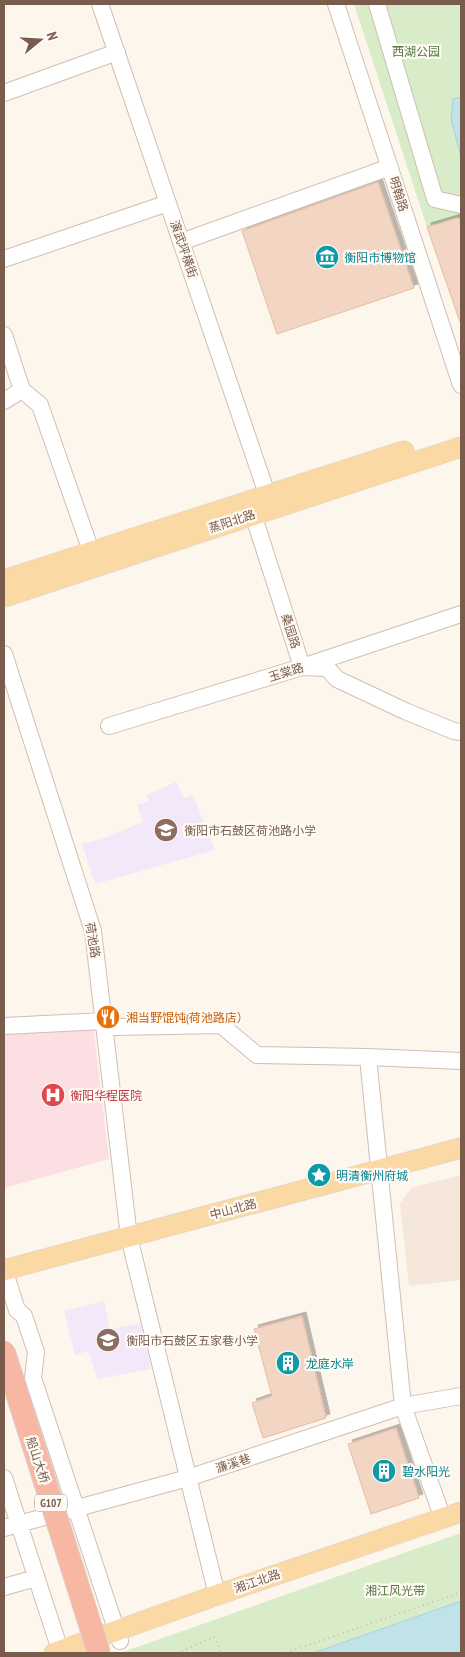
<svg xmlns="http://www.w3.org/2000/svg" width="465" height="1657" viewBox="0 0 465 1657" font-family="'PT Sans Narrow','Noto Sans SC',sans-serif">
  <style>
    .residential { fill: #f5e8da }
    .education { fill: #f3e8fa }
    .medical { fill: #fbdfe3 }
    .green { fill: #d8ecc9 }
    .water { fill: #bfe3e8; stroke: #a5d3da }
    .building { fill: #f3d5c3; stroke: #e6bba3; filter: url(#shadow) }
    .lines { fill: none; stroke-linecap: round; stroke-linejoin: round }
    .minor-casing { stroke: #d1beb0; stroke-width: 18 }
    .major-casing { stroke: #dad1cd; stroke-width: 21 }
    .path { stroke: #d9b8a5; stroke-width: 2; stroke-dasharray: 1 4; stroke-linecap: butt }
    .minor { stroke: #fff; stroke-width: 16 }
    .major { stroke: #fbd9a5; stroke-width: 20 }
    .highway-bridge-casing { stroke: #dad1cd; stroke-width: 24; stroke-linecap: butt }
    .highway-bridge { stroke: #f7b7a3; stroke-width: 22 }
    .labels { text-anchor: middle; dominant-baseline: central; stroke-width: 4.5; stroke-linejoin: round; paint-order: stroke }
    .shield { fill: #fffaf3; stroke: #a28b7f; stroke-width: 1 }
    .shield-label { font-size: 11px; font-weight: bold; fill: #7a5c4d }
    .park-label { font-size: 12px; fill: #537a41; stroke: #fffaf3 }
    .street-label { font-size: 12px; fill: #7a5c4d; stroke: #fffaf3 }
    .culture-label { font-size: 12px; fill: #0d838f; stroke: #fffaf3; text-anchor: start }
    .education-label { font-size: 12px; fill: #785e54; stroke: #fffaf3; text-anchor: start }
    .food-label { font-size: 12px; fill: #c56008; stroke: #fffaf3; text-anchor: start }
    .health-label { font-size: 12px; fill: #be3a42; stroke: #fffaf3; text-anchor: start }
  </style>
  <defs>
    <filter id="shadow"><feDropShadow dx="4" dy="-4" stdDeviation="0" flood-color="#0004"/></filter>
  </defs>
  <rect width="100%" height="100%" fill="#fdf6ec"/>
  <!-- residential -->
  <path class="residential" d="M461 1175V1280L409 1286 400 1204 411 1188Z"/>
  <!-- education -->
  <path class="education" d="M176 782 184 798 193 795 215 850 95 884 82 844 105 838 143 822 137 805 149 801 146 795Z
    M104 1301 110 1329 141 1323 151 1369 98 1379 88 1351 75 1355 64 1311Z"/>
  <!-- medical -->
  <path class="medical" d="M93 1025 109 1159 4 1188V1031Z"/>
  <!-- green -->
  <path class="green" d="M354 4H461V219L457 218 427 227Z
    M461 1533V1601L313 1653H120Z"/>
  <!-- water -->
  <path class="water" d="M461 97V157L451 119 453 99Z
    M461 1601V1653H313Z"/>
  <!-- building -->
  <path class="building" d="M378 182 414 288 277 334 242 231Z
    M457 218 461 219V322H460L427 227Z
    M302 1316 326 1418 263 1438 252 1403 272 1396 254 1329Z
    M396 1428 419 1498 371 1514 348 1444Z"/>
  <g class="lines">
    <!-- minor casing -->
    <g class="minor-casing">
      <path id="minor" d="M100 4 267 494
        M336 4 461 385
        M377 4 435 199 461 205
        M4 93 117 52
        M181 242 390 167
        M4 259 168 203
        M4 335 22 390 40 405 91 551
        M4 401 22 390
        M253 514 302 667 327 668 337 679 405 711 454 731 461 732
        M4 654 93 931 129 1237 217 1595
        M109 726 302 667 461 614
        M4 1026 104 1021 115 1027 221 1025 257 1055 368 1057 461 1061
        M368 1057 403 1406 443 1519
        M4 1269 17 1310 24 1316 36 1352 33 1378 120 1641
        M4 1478 61 1653
        M4 1528 188 1478 403 1406 461 1396
        M4 1587 36 1578"/>
    </g>
    <!-- major casing -->
    <g class="major-casing">
      <path id="major" d="M4 580 404 451
        M4 597 461 447
        M4 1270 461 1148
        M54 1653 217 1595 461 1512"/>
    </g>
    <!-- path -->
    <path class="path" d="M177 1653 214 1637 222 1653
      M286 1653 461 1592"/>
    <!-- minor -->
    <use href="#minor" class="minor"/>
    <!-- major -->
    <use href="#major" class="major"/>
    <!-- highway-bridge casing -->
    <g class="highway-bridge-casing">
      <path id="highway-bridge" d="M4 1352 99 1653"/>
    </g>
    <!-- highway-bridge -->
    <use href="#highway-bridge" class="highway-bridge"/>
  </g>
  <!-- icons -->
  <defs>
    <g id="museum-disc" transform="scale(1.25)"><circle r="9.5" fill="#0f9aa8" stroke="#fffaf3"/><path d="M0-6L6-3V-2H-6V-3ZM-5-1h2V3h-2ZM-1-1h2V3h-2ZM3-1h2V3H3ZM-6 4H6V6H-6Z" fill="#fff"/></g>
    <g id="school-disc" transform="scale(1.25)"><circle r="9.5" fill="#8d6e63" stroke="#fffaf3"/><path d="M0-5L7-2L0 1L-7-2ZM-4 1L0 2.5L4 1V4Q0 6-4 4Z" fill="#fff"/></g>
    <g id="restaurant-disc" transform="scale(1.25)"><circle r="9.5" fill="#e8710a" stroke="#fffaf3"/><path d="M-5-6h1v4h1v-4h1v4h1v-4h1v5L-1.5 .5V6h-2V.5L-5-1ZM5-6V6H3V1.5H1.5Q1.5-4 5-6Z" fill="#fff"/></g>
    <g id="hospital-disc" transform="scale(1.25)"><circle r="9.5" fill="#e0444e" stroke="#fffaf3"/><path d="M-5-5h3v3.5h4V-5h3V5h-3V1.5h-4V5h-3Z" fill="#fff"/></g>
    <g id="sight-disc" transform="scale(1.25)"><circle r="9.5" fill="#0f9aa8" stroke="#fffaf3"/><path d="M0-6L1.8-2.2L6-1.7L2.9 1.2L3.7 5.4L0 3.3L-3.7 5.4L-2.9 1.2L-6-1.7L-1.8-2.2Z" fill="#fff"/></g>
    <g id="building-disc" transform="scale(1.25)"><circle r="9.5" fill="#0f9aa8" stroke="#fffaf3"/><path d="M-4-6H4V6H1V3H-1V6H-4ZM-2.5-4.3h1.7v1.8h-1.7ZM.8-4.3h1.7v1.8H.8ZM-2.5-1h1.7V.8h-1.7ZM.8-1h1.7V.8H.8Z" fill="#fff"/></g>
  </defs>
  <g fill-rule="evenodd">
    <use href="#museum-disc" x="327" y="257"/>
    <use href="#school-disc" x="166" y="830"/>
    <use href="#restaurant-disc" x="108" y="1017"/>
    <use href="#hospital-disc" x="53" y="1095"/>
    <use href="#sight-disc" x="319" y="1175"/>
    <use href="#school-disc" x="108" y="1340"/>
    <use href="#building-disc" x="288" y="1363"/>
    <use href="#building-disc" x="384" y="1471"/>
  </g>
  <g class="labels">
    <!-- shield labels -->
    <rect class="shield" x="35" y="1494.5" width="32" height="17" rx="4"/>
    <g class="shield-label">
      <text x="51" y="1503">G107</text>
    </g>
    <!-- park labels -->
    <g class="park-label">
      <text x="416" y="51">西湖公园</text>
      <text x="395" y="1590">湘江风光带</text>
    </g>
    <!-- street labels -->
    <g class="street-label">
      <text transform="translate(399 194) rotate(72)">明翰路</text>
      <text transform="translate(184 249) rotate(71)">演武坪横街</text>
      <text transform="translate(232 521) rotate(-18)">蒸阳北路</text>
      <text transform="translate(291 631) rotate(72)">桑园路</text>
      <text transform="translate(286 672) rotate(-17)">玉棠路</text>
      <text transform="translate(93 940) rotate(80)">荷池路</text>
      <text transform="translate(233 1209) rotate(-15)">中山北路</text>
      <text transform="translate(38 1460) rotate(72)">船山大桥</text>
      <text transform="translate(233 1463) rotate(-18)">濂溪巷</text>
      <text transform="translate(257 1581) rotate(-19)">湘江北路</text>
    </g>
    <!-- culture labels -->
    <g class="culture-label">
      <text x="344" y="257">衡阳市博物馆</text>
      <text x="336" y="1175">明清衡州府城</text>
      <text x="306" y="1363">龙庭水岸</text>
      <text x="402" y="1471">碧水阳光</text>
    </g>
    <!-- education labels -->
    <g class="education-label">
      <text x="184" y="830">衡阳市石鼓区荷池路小学</text>
      <text x="126" y="1340">衡阳市石鼓区五家巷小学</text>
    </g>
    <!-- food labels -->
    <g class="food-label">
      <text x="126" y="1017">湘当野馄饨(荷池路店）</text>
    </g>
    <!-- health labels -->
    <g class="health-label">
      <text x="70" y="1095">衡阳华程医院</text>
    </g>
  </g>
  <!-- border -->
  <rect width="465" height="1657" fill="none" stroke="#7a5c4d" stroke-width="10"/>
  <!-- north arrow -->
  <g transform="translate(40 40) rotate(72)" stroke="#fffaf3" stroke-width="4" paint-order="stroke">
  <path d="M0-4L9 19L0 12L-9 19Z" fill="#7a5c4d"/>
  <text y="-8" font-size="14" font-weight="bold" text-anchor="middle" fill="#7a5c4d">N</text>
  </g>
</svg>
